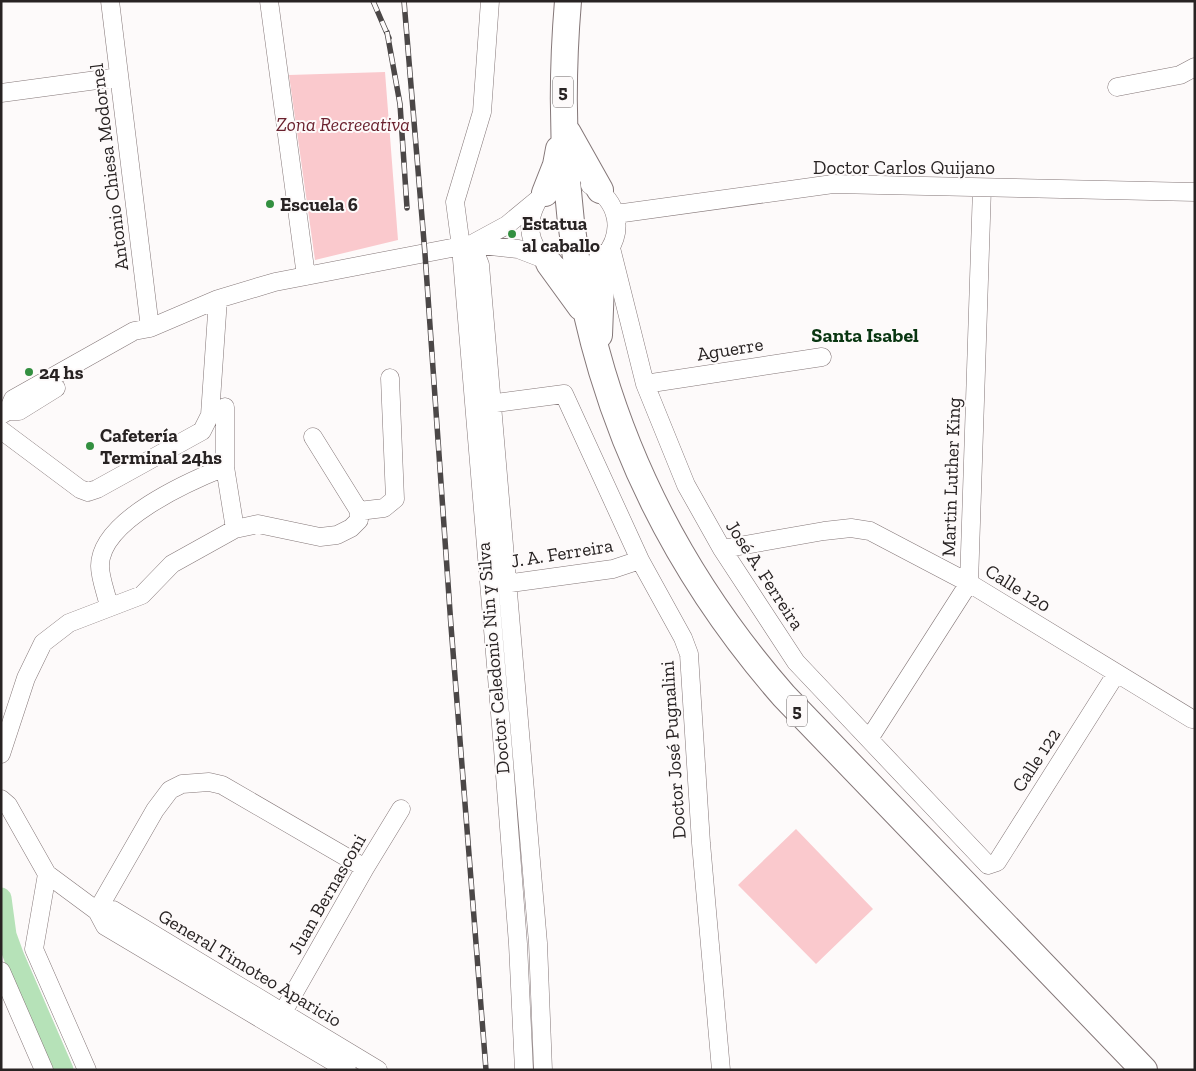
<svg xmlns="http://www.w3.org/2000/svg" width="1196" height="1071" viewBox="0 0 1196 1071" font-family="'Zilla Slab',serif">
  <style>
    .green { fill: #fac9cd }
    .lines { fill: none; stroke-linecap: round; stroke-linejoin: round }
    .river { stroke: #b6e2b8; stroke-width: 21 }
    .minor-casing { stroke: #847778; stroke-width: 19 }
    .highway-casing { stroke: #847778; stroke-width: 28 }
    .minor { stroke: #fff; stroke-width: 18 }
    .highway { stroke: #fff; stroke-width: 26 }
    .rail-casing { stroke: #4b4747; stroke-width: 5.5 }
    .rail { stroke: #fdfafa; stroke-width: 4; stroke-dasharray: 11; stroke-linecap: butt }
    .poi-dot { fill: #338f40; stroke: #fdfafa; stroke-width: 2 }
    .labels { text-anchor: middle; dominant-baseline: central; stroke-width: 4; stroke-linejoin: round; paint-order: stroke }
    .shield { fill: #fdfafa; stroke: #686464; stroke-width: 1 }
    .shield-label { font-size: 18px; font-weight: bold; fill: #282323 }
    .park-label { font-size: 19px; font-style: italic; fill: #6a212e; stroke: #fdfafa }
    .street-label { font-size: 19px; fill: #282323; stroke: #fdfafa }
    .poi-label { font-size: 19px; font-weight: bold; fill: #282323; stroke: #fdfafa; text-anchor: start }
    .neighbourhood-label { font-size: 20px; font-weight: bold; fill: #093611; stroke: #fdfafa }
  </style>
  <rect width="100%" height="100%" fill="#fdfafa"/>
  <!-- green -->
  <path class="green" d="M385 72 398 240 315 260 289 75Z
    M796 829 873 909 816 964 738 885Z"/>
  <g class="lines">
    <!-- river -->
    <path class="river" d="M1 898 6 935 14 957 63 1070"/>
    <!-- minor casing -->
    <g class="minor-casing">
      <path id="minor" d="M110 1 150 328
        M269 1 306 276
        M490 1 482 112 455 202 461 247 503 749 518 944 524 1070
        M1117 87 1180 75 1195 67
        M1 93 119 77
        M590 185C619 201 625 232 604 257
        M537 202C523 228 531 255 559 267
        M616 214 833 184 1195 192
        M472 244 480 265 538 943 543 1070
        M472 244 518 249 544 259
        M611 248 645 384 686 485 722 549 796 662 988 865 997 862 1116 674
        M645 384 822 357
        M481 405 564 394 640 560 683 638 689 654 701 843 721 1070
        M225 407V467L235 529
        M8 411 13 399 134 331 150 328 218 299 275 282 472 244 507 225 553 187
        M1 415 8 411H19L56 388
        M1 430 80 489 88 492 97 489 202 431 210 415 218 299
        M359 511 384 508 395 499 390 378
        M722 549 824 531 851 528 870 531 969 583 1192 719
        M497 585 613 569 640 560
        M109 607C107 595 100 579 100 566 100 520 190 481 225 467
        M869 739 969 583 982 188
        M1 754 26 678 43 643 69 623 142 595 172 564 235 529 258 524 320 537 337 535 351 528 359 520V511L313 437
        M1 799 8 805 47 874 97 911 105 926 347 1070
        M47 874 34 949 87 1070
        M97 911 155 810 170 790 182 784 209 782 222 785 365 868
        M97 911 113 910 378 1070
        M1 971 44 1070
        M278 1021 365 868 401 809"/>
    </g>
    <!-- highway casing -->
    <g class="highway-casing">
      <path id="highway" d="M568 1C546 263 609 496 784 696L1144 1070
        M568 133 600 190
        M545 193 556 165 559 149
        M549 263 581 307
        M599 335 602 258"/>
    </g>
    <!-- minor -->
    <use href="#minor" class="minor"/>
    <!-- highway -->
    <use href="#highway" class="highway"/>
    <!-- rail casing -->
    <g class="rail-casing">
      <path id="rail" d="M373 1 389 38
        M404 1 425 254 451 626 486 1070
        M387 32 400 104 407 208"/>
    </g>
    <!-- rail -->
    <use href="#rail" class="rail"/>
  </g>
  <!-- markers -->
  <g class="poi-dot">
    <circle cx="270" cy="204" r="5"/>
    <circle cx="512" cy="234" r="5"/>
    <circle cx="29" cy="372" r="5"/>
    <circle cx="90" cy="446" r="5"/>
  </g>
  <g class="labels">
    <!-- shield labels -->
    <g class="shield">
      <rect x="553" y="76.5" width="20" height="31" rx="4"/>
      <rect x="787" y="695.5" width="20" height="31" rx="4"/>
    </g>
    <g class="shield-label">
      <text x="563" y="92">5</text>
      <text x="797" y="711">5</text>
    </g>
    <!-- park labels -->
    <g class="park-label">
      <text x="343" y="124">Zona Recreeativa</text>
    </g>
    <!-- street labels -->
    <g class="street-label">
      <text transform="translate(109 167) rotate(-97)">Antonio Chiesa Modornel</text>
      <text x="904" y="167">Doctor Carlos Quijano</text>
      <text transform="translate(730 349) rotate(-9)">Aguerre</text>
      <text transform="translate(951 477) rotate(-88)">Martin Luther King</text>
      <text transform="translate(562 553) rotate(-9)">J. A. Ferreira</text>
      <text transform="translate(765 575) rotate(57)">José A. Ferreira</text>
      <text transform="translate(1018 588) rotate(32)">Calle 120</text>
      <text transform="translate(493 658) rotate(-95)">Doctor Celedonio Nin y Silva</text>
      <text transform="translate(673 750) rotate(-94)">Doctor José Pugnalini</text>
      <text transform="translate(1036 760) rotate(-57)">Calle 122</text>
      <text transform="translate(327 894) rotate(-60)">Juan Bernasconi</text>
      <text transform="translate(250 968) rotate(31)">General Timoteo Aparicio</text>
    </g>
    <!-- poi labels -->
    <g class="poi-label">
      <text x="280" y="204">Escuela 6</text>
      <text x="522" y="223">Estatua<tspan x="522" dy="22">al caballo</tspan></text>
      <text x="39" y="372">24 hs</text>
      <text x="100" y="435">Cafetería<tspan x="100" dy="22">Terminal 24hs</tspan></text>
    </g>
    <!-- neighbourhood labels -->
    <g class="neighbourhood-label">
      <text x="865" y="335">Santa Isabel</text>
    </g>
  </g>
  <!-- border -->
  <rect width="1196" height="1071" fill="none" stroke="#282323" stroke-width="5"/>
</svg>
